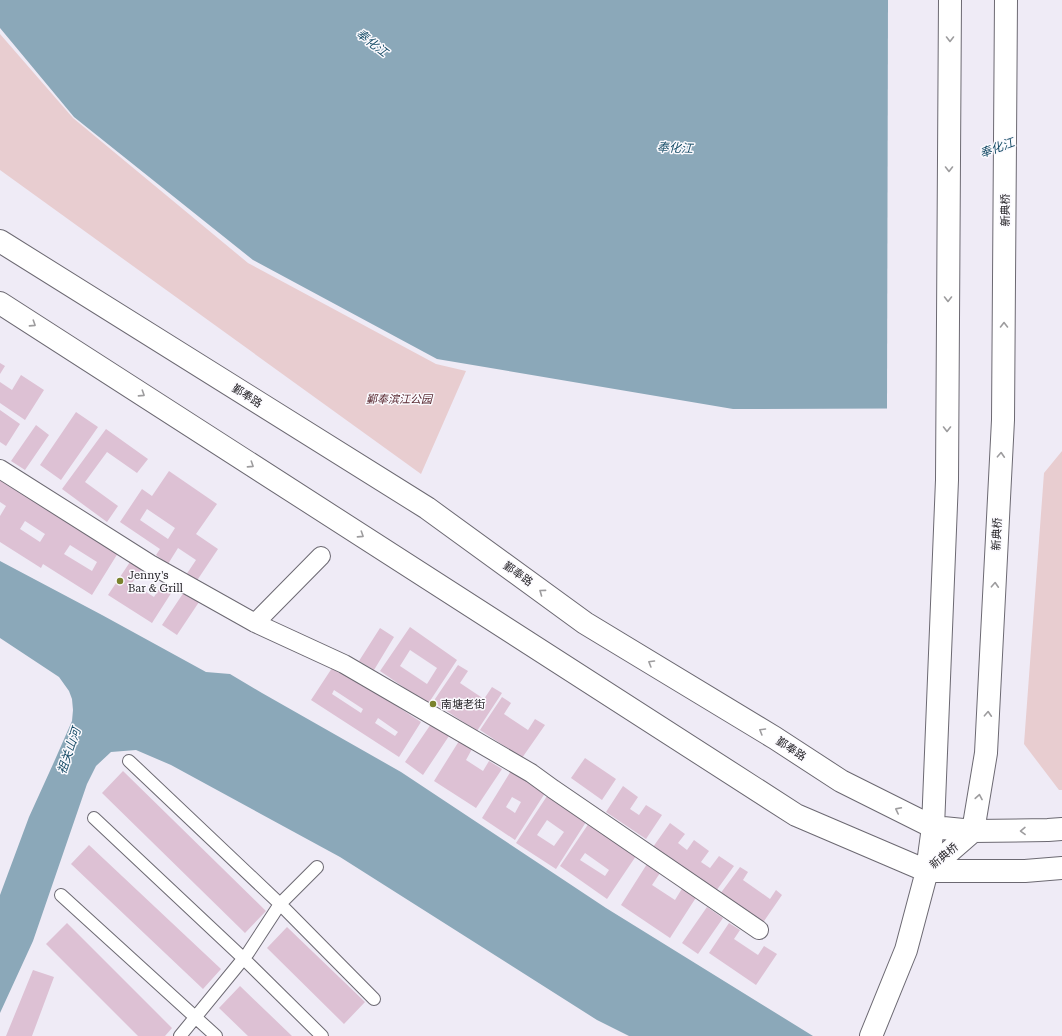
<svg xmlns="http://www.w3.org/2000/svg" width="1062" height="1036" viewBox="0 0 1062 1036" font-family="'Roboto Serif','Noto Sans SC',serif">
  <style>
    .green { fill: #e8cdd0 }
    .water { fill: #8ba8b9 }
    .pier { fill: #efebf6 }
    .building { fill: #ddc1d4; fill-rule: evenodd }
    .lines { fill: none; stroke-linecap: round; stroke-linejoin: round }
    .service-casing { stroke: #6c6972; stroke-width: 14 }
    .pedestrian-casing { stroke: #6c6972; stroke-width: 20 }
    .secondary-casing { stroke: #6c6972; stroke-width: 24 }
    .service { stroke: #fff; stroke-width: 12 }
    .pedestrian { stroke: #fff; stroke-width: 18 }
    .secondary { stroke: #fff; stroke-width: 22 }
    .oneway { stroke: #9d9c9e }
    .poi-dot { fill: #7a822d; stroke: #fbfafe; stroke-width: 1.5 }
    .labels { text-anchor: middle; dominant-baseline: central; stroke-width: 3; stroke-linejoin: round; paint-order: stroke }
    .street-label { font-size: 11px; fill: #252327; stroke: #fbfafe }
    .park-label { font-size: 11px; font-style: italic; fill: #5a2a32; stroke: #fbfafe }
    .poi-label { font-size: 11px; fill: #252327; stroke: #fbfafe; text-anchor: start }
    .water-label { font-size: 12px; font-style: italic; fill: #154b66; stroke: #fbfafe }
  </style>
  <rect width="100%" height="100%" fill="#efebf6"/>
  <!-- green -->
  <path class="green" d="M0 34 73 118 248 263 436 364 466 371 421 474 0 170Z
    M1062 451V790H1059L1024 744 1044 473Z"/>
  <!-- water -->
  <path class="water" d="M0 0H1062L1050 408 733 409 437 359 253 260 74 117 0 28Z
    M0 561 102 615 206 672 230 674 262 693 401 772 606 908 813 1036H629L597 1020 340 857 171 765 136 750 111 752 96 766 87 784 33 941 0 1013V895L29 817 54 762 72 721 73 710 72 699 69 691 59 677 0 638Z"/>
  <!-- pier -->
  <path class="pier" d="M888 0H1062V407L1050 410 887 411Z"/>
  <!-- building -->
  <path class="building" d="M0 363 5 366 0 374Z
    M21 375 44 390 25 420 0 403V382L12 390Z
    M0 410 20 424 6 446 0 442Z
    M76 412 98 427 61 480 40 465Z
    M36 425 49 435 25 470 11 461Z
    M106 429 148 459 137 473 107 452 85 482 118 506 107 522 62 489Z
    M169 471 217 504 196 534 218 549 196 582 186 575 196 560 178 548 168 564 156 555 160 549 120 522 142 489 152 496ZM147 509 175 528 168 539 140 520Z
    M0 479 118 553 92 595 43 564 41 568 0 542V516L6 506 0 502ZM25 521 45 534 40 542 20 529ZM70 545 97 562 92 571 64 554Z
    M132 559 143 567 132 583 154 597 164 581 175 587 152 623 108 595Z
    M184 592 199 602 177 635 162 625Z
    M410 627 457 660 428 704 380 671ZM410 650 437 668 427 684 400 666Z
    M380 628 394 637 374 670 359 661Z
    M334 665 421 722 399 757 311 700ZM334 690 363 709 361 713 332 694ZM378 718 398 732 395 736 375 723Z
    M458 665 468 671 460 683 484 699 492 687 502 693 477 731 433 702Z
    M502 697 511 703 504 714 528 730 535 719 545 725 522 758 480 730Z
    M431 724 449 736 423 775 405 762Z
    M459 741 472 749 466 760 483 771 489 761 502 769 476 808 434 781Z
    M585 758 616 779 602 800 571 778Z
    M123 771 266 911 245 933 102 793Z
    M511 771 545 793 515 840 482 818ZM512 797 521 802 515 813 506 807Z
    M623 786 638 797 630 809 639 815 646 805 662 815 646 839 606 812Z
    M547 796 586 822 556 869 516 843ZM547 820 564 832 554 846 537 835Z
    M589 823 636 856 607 899 560 866ZM585 853 609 870 605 876 580 860Z
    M670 823 685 834 678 843 687 850 694 840 709 851 701 862 710 868 719 856 734 866 716 891 653 847Z
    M89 845 221 969 203 989 71 864Z
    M647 864 660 873 652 885 675 900 683 887 697 896 670 938 621 905Z
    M740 867 748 872 743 880 770 899 776 890 782 895 762 924 720 894Z
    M707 907 723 918 698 954 682 943Z
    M67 923 172 1028 165 1036H138L46 944Z
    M729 923 740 930 734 939 758 955 764 946 777 954 756 985 709 953Z
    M287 927 365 1002 344 1024 267 948Z
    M33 970 54 977 32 1036H6Z
    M240 986 292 1036H248L219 1008Z"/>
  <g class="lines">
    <!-- service casing -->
    <g class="service-casing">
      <path id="service" d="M129 761 280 904 374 999
        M94 818 243 958 322 1036
        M61 895 216 1036
        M180 1036 248 953 280 904 317 867"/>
    </g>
    <!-- pedestrian casing -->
    <g class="pedestrian-casing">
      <path id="pedestrian" d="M0 469 150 564 255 623 344 664 531 773 553 789 759 930
        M255 623 321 556"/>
    </g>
    <!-- secondary casing -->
    <g class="secondary-casing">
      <path id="secondary" d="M0 241 427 508 585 623 775 738 841 781 933 827 973 831 1048 830 1062 829
        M0 303 796 815 927 871H1025L1062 868
        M927 871 973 831 986 753 1003 420 1006 0
        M871 1036 906 950 927 871 933 827 947 480 950 0"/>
    </g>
    <!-- service -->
    <use href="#service" class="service"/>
    <!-- pedestrian -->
    <use href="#pedestrian" class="pedestrian"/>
    <!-- secondary -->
    <use href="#secondary" class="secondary"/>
  </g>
  <!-- one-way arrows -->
  <defs><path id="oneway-chevron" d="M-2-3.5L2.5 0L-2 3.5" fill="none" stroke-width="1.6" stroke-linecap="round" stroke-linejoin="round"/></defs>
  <g class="oneway">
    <use href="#oneway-chevron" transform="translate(950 39) rotate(90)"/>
    <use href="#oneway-chevron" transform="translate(949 169) rotate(90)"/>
    <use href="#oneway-chevron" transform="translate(948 299) rotate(90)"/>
    <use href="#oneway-chevron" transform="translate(33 324) rotate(33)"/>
    <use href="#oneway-chevron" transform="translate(1004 325) rotate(-90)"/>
    <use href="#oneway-chevron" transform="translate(142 394) rotate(33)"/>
    <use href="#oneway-chevron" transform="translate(947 429) rotate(90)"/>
    <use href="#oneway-chevron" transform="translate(1001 455) rotate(-87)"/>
    <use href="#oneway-chevron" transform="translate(251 465) rotate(33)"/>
    <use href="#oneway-chevron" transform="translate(361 535) rotate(33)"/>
    <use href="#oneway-chevron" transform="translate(995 585) rotate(-87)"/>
    <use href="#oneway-chevron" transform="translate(542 592) rotate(-144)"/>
    <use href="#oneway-chevron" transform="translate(651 663) rotate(-149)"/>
    <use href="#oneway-chevron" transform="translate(988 714) rotate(-87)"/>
    <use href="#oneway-chevron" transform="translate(762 731) rotate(-149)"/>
    <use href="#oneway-chevron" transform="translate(979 797) rotate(-80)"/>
    <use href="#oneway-chevron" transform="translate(898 810) rotate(-153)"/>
    <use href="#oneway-chevron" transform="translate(1023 831) rotate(179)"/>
  </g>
  <!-- markers -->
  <g class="poi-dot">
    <circle cx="120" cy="581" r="4"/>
    <circle cx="433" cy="704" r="4"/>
  </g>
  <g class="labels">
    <!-- street labels -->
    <g class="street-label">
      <text transform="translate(1005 210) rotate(-90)">新典桥</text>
      <text transform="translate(247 396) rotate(32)">鄞奉路</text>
      <text transform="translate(997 534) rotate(-87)">新典桥</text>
      <text transform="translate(518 574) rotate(36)">鄞奉路</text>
      <text transform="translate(791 749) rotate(33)">鄞奉路</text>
      <text transform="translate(944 856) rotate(-40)">新典桥</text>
    </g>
    <!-- park labels -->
    <g class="park-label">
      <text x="399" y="399">鄞奉滨江公园</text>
    </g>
    <!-- poi labels -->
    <g class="poi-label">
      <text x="128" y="575">Jenny's<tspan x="128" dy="13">Bar &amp; Grill</tspan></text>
      <text x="441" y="704">南塘老街</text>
    </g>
    <!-- water labels -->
    <g class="water-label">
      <text transform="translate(372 43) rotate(38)">奉化江</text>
      <text transform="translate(675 148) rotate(2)">奉化江</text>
      <text transform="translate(997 148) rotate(-20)">奉化江</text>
      <text transform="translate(69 751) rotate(-71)">祖关山河</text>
    </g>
  </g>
</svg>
